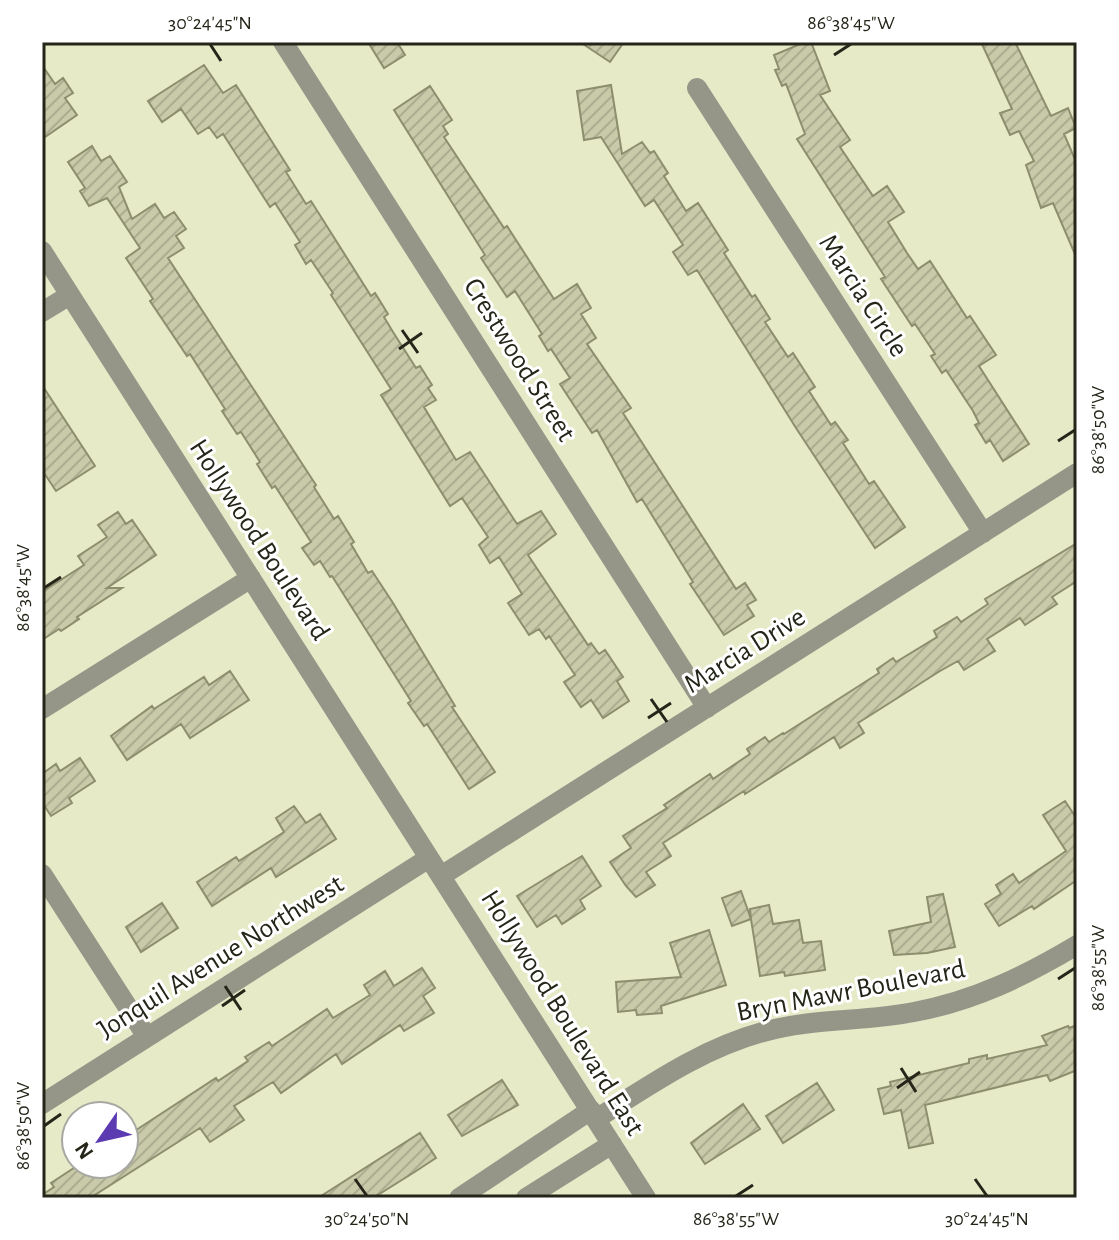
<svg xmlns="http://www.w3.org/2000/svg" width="1119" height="1240" viewBox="0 0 1119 1240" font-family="'Alegreya Sans',sans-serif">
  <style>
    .building { fill: url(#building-hatch); stroke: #8c8e6e; stroke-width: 2 }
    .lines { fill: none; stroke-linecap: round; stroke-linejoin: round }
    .minor { stroke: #959688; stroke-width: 20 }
    .ticks { fill: none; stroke: #252619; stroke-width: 3 }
    .labels { text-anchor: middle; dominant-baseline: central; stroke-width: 6; stroke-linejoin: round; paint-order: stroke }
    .street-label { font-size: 28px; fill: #252619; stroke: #fff }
    .neatline { fill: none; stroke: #252619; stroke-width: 3 }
    .ticks-label { font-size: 20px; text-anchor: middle; fill: #252619 }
  </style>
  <defs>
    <pattern id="building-hatch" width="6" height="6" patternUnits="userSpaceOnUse" patternTransform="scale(2)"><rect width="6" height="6" fill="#c8caa9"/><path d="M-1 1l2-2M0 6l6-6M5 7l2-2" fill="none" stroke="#acad91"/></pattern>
  </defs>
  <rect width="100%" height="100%" fill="#e7eac7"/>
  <!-- building -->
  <path class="building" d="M368 42H397L405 55 384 68Z
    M580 42H624L610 62Z
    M805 42H811L830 91 820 95 850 140 840 147 873 196 887 186 904 212 888 222 907 253 918 269 930 261 967 318 970 316 996 355 979 366 1029 444 1003 461 990 440 986 443 975 425 979 423 973 411 946 370 942 373 931 356 935 354 915 324 912 326 881 279 885 277 797 139 805 134 786 84 782 86 775 70 779 69 774 55Z
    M981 42H1015L1051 116 1068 108 1076 128 1064 134 1077 164V259L1053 203 1041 208 1026 165 1034 161 1019 131 1010 135 1000 113 1012 109Z
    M42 65 55 84 63 78 73 93 65 98 77 115 42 139Z
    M204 65 223 93 236 85 290 170 286 172 306 204 311 201 371 296 375 293 388 314 384 317 393 332 416 368 420 366 432 385 428 388 436 400 424 407 456 460 470 452 517 524 541 511 556 534 528 555 588 645 591 643 599 654 605 650 623 677 617 681 629 701 603 718 591 700 581 707 564 682 575 675 549 636 546 639 539 629 529 635 508 603 522 594 499 557 490 563 479 545 488 537 462 498 450 506 381 395 391 389 331 295 333 293 311 260 306 264 295 245 300 242 275 203 270 207 223 134 217 138 209 127 198 134 181 109 162 122 148 101Z
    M611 85 622 154 642 142 650 153 654 151 668 173 664 176 686 211 698 203 728 250 724 253 752 297 755 295 770 319 765 322 788 357 793 353 815 387 809 391 831 425 835 422 848 440 843 443 869 484 874 481 905 527 875 548 796 428 697 270 688 275 673 252 683 245 654 200 645 206 601 137 584 140 577 91Z
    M430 86 452 120 443 126 448 134 444 137 504 228 507 226 554 299 577 284 591 308 581 314 596 338 587 344 631 408 623 413 736 589 745 583 756 600 747 605 754 616 724 635 690 584 693 582 642 499 637 502 597 430 592 433 560 384 570 378 551 349 548 351 539 336 542 334 515 291 507 297 481 258 485 255 394 110Z
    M92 146 101 161 110 156 127 182 119 187 132 219 155 204 164 218 174 212 186 229 176 236 184 248 168 258 316 485 314 487 334 519 338 516 354 542 351 544 368 573 372 571 393 603 455 706 452 707 495 772 469 789 427 724 424 726 408 703 411 701 332 576 330 577 320 561 314 565 302 548 311 542 275 486 272 488 257 464 260 462 241 432 237 434 222 411 225 409 190 354 187 356 150 301 153 299 126 258 140 248 107 198 89 206 80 191 85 188 68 162Z
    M42 385 95 466 56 491 42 470Z
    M118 512 126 524 132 520 156 555 107 588H122L77 617 79 619 61 631 59 629 42 640V592L84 565 78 556 107 537 98 525Z
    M1077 543V581L1052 597 1057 604 1025 625 1020 618 987 639 995 651 964 670 958 661 940 671 858 723 864 733 840 748 834 737 745 794 744 791 663 843 671 856 646 872 655 885 636 897 626 886 610 862 631 848 623 836 667 808 664 805 710 774 713 779 750 754 747 749 765 737 769 742 783 733 784 734 879 673 877 669 893 658 896 662 937 637 934 631 957 617 961 622 988 604 985 599Z
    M230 671 249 700 190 738 181 724 127 760 111 736 152 706 154 709 204 677 209 685Z
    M80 758 95 781 69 798 72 803 51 816 42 802V774L56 764 60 771Z
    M1065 801 1077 819V880L1034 909 1032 906 999 926 985 904 1001 894 996 885 1013 874 1019 883 1066 851 1043 815Z
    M294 806 306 823 320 814 336 839 276 877 271 868 212 906 197 882 236 857 239 861 284 832 276 818Z
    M582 856 601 886 580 900 585 909 562 924 556 915 537 927 517 896Z
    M741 891 751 919 750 909 769 905 773 924 799 920 803 943 821 941 825 970 785 976 784 972 760 976 751 919 732 926 722 898Z
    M943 894 955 947 927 953 894 955 889 931 931 922 927 897Z
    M162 903 178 928 141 952 126 927Z
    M709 930 726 985 661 1006 662 1013 637 1015 636 1010 618 1012 616 982 681 977 670 943Z
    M422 968 435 988 423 996 434 1013 404 1031 400 1025 342 1064 336 1054 281 1093 273 1082 234 1106 244 1120 210 1142 200 1128 90 1198H42V1195L54 1187 51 1183 80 1164H124V1138L216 1078 218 1081 248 1061 245 1057 269 1042 272 1046 327 1009 333 1018 370 995 364 985 385 971 394 986Z
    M1077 1025V1070L1050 1081 1047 1075 925 1105 933 1143 909 1148 901 1110 884 1114 878 1089 891 1086 890 1082 969 1063V1059L987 1055V1059L1047 1045 1042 1036 1068 1026 1069 1028Z
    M502 1080 518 1105 462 1136 448 1115Z
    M817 1083 834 1110 783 1143 766 1116Z
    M743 1104 760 1129 705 1164 691 1143Z
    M420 1133 436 1158 413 1173 373 1198H318Z"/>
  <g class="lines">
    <!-- minor -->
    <path class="minor" d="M283 42 707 708
      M697 88 983 533
      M42 251 646 1198
      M42 312 70 295
      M42 709 251 578
      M42 874 147 1037
      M441 876 1077 473
      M42 1104 429 858
      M596 1119C650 1085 701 1049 763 1032 812 1018 864 1022 914 1012 974 1001 1025 976 1077 945
      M459 1198 591 1110
      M526 1198 612 1144"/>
  </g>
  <!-- ticks -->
  <path class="ticks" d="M210 44 221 61M834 55 851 44M402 330 418 353M399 349 422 333M1058 441 1075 430M44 588 61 577M651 699 667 722M648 718 671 703M1058 979 1075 968M225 986 241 1010M222 1006 245 990M901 1068 916 1092M897 1088 920 1072M44 1126 61 1114M355 1179 367 1196M975 1179 987 1196M736 1196 753 1185"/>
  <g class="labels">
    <!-- street labels -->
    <g class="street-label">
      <text transform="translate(863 296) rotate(57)">Marcia Circle</text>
      <text transform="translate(519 360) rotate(58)">Crestwood Street</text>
      <text transform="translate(259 540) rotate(57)">Hollywood Boulevard</text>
      <text transform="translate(745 651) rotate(-32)">Marcia Drive</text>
      <text transform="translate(221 957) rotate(-32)">Jonquil Avenue Northwest</text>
      <text transform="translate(851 991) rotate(-11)">Bryn Mawr Boulevard</text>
      <text transform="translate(562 1013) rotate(58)">Hollywood Boulevard East</text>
    </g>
  </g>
  <!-- border -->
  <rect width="1119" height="1240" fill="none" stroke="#ffffff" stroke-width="88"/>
  <!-- north arrow -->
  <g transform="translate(100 1140) rotate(236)"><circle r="38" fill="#ffffff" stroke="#a8a8a3" stroke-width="2"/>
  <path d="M0-6L14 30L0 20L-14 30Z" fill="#5c3ab2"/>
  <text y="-12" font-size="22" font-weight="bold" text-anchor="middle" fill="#252619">N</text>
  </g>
  <rect x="44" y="44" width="1031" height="1152" class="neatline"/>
  <g class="ticks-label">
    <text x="210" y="29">30°24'45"N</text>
    <text x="851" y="29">86°38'45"W</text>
    <text transform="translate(1097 430) rotate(-90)" y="7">86°38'50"W</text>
    <text transform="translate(22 588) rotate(-90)" y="7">86°38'45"W</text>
    <text transform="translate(1097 968) rotate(-90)" y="7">86°38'55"W</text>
    <text transform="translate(22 1126) rotate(-90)" y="7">86°38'50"W</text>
    <text x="367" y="1225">30°24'50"N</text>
    <text x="736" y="1225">86°38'55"W</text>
    <text x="987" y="1225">30°24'45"N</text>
  </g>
</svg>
